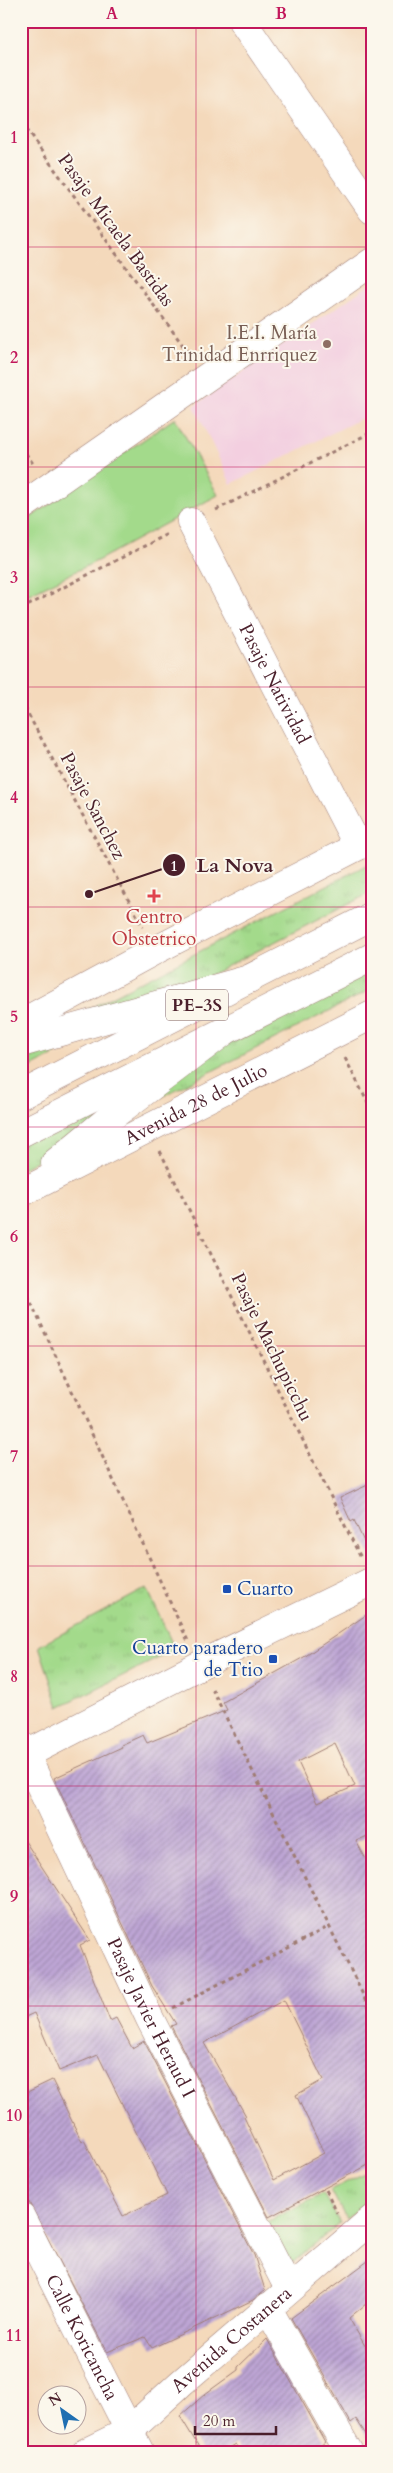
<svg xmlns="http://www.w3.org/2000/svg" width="393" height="2473" viewBox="0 0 393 2473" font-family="Cardo,serif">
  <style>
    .built { fill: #f3cfe0 }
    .grass { fill: url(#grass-tufts); stroke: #767c5b }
    .pitch { fill: #a3da8b; stroke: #767c5b }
    .building { fill: url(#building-hatch); fill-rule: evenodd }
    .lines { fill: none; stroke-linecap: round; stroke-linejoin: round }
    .minor-casing { stroke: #9f7c73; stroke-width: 29 }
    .major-casing { stroke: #9f7c73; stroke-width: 29 }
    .highway-casing { stroke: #9f7c73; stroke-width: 29 }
    .path { stroke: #9f7c73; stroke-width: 3; stroke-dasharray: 4 4; stroke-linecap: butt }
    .minor { stroke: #fff; stroke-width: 28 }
    .major { stroke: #fff; stroke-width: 28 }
    .highway { stroke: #fff; stroke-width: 28 }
    .grid { fill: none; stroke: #c2185b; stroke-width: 1; stroke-opacity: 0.55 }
    .education-dot { fill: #8d6e63; stroke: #fbf7ec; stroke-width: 2 }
    .health-dot { fill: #e0444e; stroke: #fbf7ec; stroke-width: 2 }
    .transit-dot { fill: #1a4fb4; stroke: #fbf7ec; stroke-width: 2 }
    .labels { text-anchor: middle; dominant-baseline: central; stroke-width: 4; stroke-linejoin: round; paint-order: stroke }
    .shield { fill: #fbf7ec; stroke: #7f6065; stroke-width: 1 }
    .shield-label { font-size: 18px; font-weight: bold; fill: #4a1f2b }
    .street-label { font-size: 19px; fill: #4a1f2b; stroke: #fbf7ec }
    .education-label { font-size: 19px; fill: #785e54; stroke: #fbf7ec; text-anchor: end }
    .health-label { font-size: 19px; fill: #be3a42; stroke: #fbf7ec }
    .transit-label { font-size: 19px; fill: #164399; stroke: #fbf7ec; text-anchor: start }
    .leader { fill: none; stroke: #4a1f2b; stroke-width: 2 }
    .callout-dot { fill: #4a1f2b; stroke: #fbf7ec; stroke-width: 2 }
    .mark-label { font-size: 15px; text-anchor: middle; font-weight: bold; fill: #fff }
    .callout-label { font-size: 20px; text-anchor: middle; font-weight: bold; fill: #4a1f2b; stroke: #fbf7ec; stroke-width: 4; stroke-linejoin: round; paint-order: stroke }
    .neatline { fill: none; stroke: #c2185b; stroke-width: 2 }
    .grid-label { font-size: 16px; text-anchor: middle; font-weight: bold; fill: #c2185b }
  </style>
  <defs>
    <pattern id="grass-tufts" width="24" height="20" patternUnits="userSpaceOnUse" patternTransform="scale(1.25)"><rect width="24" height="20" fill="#a3da8b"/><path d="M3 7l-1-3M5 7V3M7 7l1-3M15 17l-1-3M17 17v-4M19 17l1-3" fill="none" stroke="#8ebb78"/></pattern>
    <pattern id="building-hatch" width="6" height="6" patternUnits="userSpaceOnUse" patternTransform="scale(1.25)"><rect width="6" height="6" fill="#bea6d5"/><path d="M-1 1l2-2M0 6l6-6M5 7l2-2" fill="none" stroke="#9c87ad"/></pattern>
  </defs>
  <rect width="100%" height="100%" fill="#fbf7ec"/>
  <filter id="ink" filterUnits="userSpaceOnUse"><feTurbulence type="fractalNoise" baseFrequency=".02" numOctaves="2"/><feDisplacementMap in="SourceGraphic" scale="10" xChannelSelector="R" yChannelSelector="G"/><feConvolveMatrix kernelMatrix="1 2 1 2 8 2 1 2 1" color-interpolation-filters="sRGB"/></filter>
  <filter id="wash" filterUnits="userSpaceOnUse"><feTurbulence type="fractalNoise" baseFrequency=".0096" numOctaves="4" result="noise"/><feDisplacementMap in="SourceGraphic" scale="20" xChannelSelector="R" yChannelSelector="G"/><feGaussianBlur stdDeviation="1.12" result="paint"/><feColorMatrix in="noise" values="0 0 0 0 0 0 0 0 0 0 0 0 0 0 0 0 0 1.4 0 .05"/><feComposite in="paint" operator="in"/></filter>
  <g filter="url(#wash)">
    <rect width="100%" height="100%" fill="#f4d9bb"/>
    <!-- built -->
    <path class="built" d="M372 283V413L231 484 194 406Z"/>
    <!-- grass -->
    <path class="grass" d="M372 862V892L21 1072V1044Z
      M372 964V989L21 1169V1143Z
      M147 1588 175 1650 59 1707 39 1646Z
      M372 2169V2198L346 2219 331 2190Z
      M323 2194 340 2223 285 2269 263 2224Z"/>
    <!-- pitch -->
    <path class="pitch" d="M175 418 218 495 99 560 21 598V524Z"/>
    <g id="blocks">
      <!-- building -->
      <path class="building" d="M372 1483V1559L354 1520 351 1522 340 1498Z
        M372 1611V1834L356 1841 372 1870V2163L269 2217 171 2026 176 2024 152 1986 54 1778 122 1747 121 1745 143 1735 147 1743 227 1710 223 1702 304 1657ZM335 1743 355 1786 317 1803 298 1762ZM284 2000 323 2080 296 2095 324 2153 274 2180 244 2117 246 2116 204 2043Z
        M21 1835 90 1940 80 1945 110 2021 116 2018 132 2048 144 2041 254 2255 265 2290 253 2300 152 2348 145 2337 107 2352 21 2187V2095L52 2080 82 2142 84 2140 123 2216 167 2195 98 2055 59 2071 34 2013 21 2019Z
        M372 2258V2299L349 2318 372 2358V2444L356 2419 351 2423 291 2318Z
        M267 2339 325 2442 313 2452H241L236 2444 223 2452H202L180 2416 205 2394 238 2370V2367Z"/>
    </g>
  </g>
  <g filter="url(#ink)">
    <use href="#blocks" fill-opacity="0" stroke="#9f7c73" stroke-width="1"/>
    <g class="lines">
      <!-- minor casing -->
      <g class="minor-casing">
        <g id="minor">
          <path d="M242 21 372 210"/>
          <path d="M21 507 372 262"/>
          <path id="s1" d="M191 522 358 846"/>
          <path id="s2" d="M21 1745 150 2019 289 2289"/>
          <path d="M21 1757 200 1665 372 1581"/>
          <path id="s3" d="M21 2217 140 2452"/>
          <path d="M267 2307 349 2452"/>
          <path id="s4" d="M86 2452 129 2431 181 2383 372 2219"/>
        </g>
      </g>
      <!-- major casing -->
      <g class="major-casing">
        <path id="major" d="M21 1095 372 916
          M21 1133 372 957"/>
      </g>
      <!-- highway casing -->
      <g class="highway-casing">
        <g id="highway">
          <path d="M21 1023 156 950 372 839"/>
          <path d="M21 1043 249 979"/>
          <path d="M55 1163 111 1117 225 1031"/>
          <path id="s5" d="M21 1193 372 1015"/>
        </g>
      </g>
      <!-- path -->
      <path class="path" d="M21 123 190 355
        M21 447 34 465
        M216 510 372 432
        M21 609 168 534
        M21 701 143 927
        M345 1058 372 1111
        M160 1151 361 1558
        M21 1281 188 1641
        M212 1689 372 2013
        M173 2008 328 1927
        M326 2190 337 2213"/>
      <!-- minor -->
      <use href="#minor" class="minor"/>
      <!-- major -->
      <use href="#major" class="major"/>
      <!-- highway -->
      <use href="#highway" class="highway"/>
    </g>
  </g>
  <!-- grid -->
  <path class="grid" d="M196 21V2452M21 247H372M21 467H372M21 687H372M21 907H372M21 1127H372M21 1346H372M21 1566H372M21 1786H372M21 2006H372M21 2226H372"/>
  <!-- markers -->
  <circle class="education-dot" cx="327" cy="344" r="5"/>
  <path class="health-dot" d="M151.5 888.5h5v5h5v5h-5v5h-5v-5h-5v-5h5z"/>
  <g class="transit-dot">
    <rect x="222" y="1584" width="10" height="10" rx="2.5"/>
    <rect x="268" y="1654" width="10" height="10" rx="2.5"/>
  </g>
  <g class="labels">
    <!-- shield labels -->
    <rect class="shield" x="166" y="989.5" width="62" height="31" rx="4"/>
    <g class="shield-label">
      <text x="197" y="1005">PE-3S</text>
    </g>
    <!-- street labels -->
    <g class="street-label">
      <text transform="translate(116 230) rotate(54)">Pasaje Micaela Bastidas</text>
      <text stroke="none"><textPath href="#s1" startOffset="182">Pasaje Natividad</textPath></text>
      <text transform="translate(93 806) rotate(62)">Pasaje Sanchez</text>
      <text stroke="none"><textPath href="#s5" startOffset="196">Avenida 28 de Julio</textPath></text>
      <text transform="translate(272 1347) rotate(64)">Pasaje Machupicchu</text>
      <text stroke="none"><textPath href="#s2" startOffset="302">Pasaje Javier Heraud I</textPath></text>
      <text stroke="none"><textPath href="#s3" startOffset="135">Calle Koricancha</textPath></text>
      <text stroke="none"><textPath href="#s4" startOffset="185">Avenida Costanera</textPath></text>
    </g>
    <!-- education labels -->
    <g class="education-label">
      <text x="317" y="333">I.E.I. María<tspan x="317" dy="22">Trinidad Enrriquez</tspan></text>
    </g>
    <!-- health labels -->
    <g class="health-label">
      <text x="154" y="917">Centro<tspan x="154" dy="22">Obstetrico</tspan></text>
    </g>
    <!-- transit labels -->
    <g class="transit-label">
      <text x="237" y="1589">Cuarto</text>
      <text x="263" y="1648" text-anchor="end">Cuarto paradero<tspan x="263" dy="22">de Ttio</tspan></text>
    </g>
  </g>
  <!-- callouts -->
  <path class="leader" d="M89 894L174 865"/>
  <g class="callout-dot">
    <circle cx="89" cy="894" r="5"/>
    <circle cx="174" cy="865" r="12"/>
  </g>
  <g class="mark-label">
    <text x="174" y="871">1</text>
  </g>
  <g class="callout-label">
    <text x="235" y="872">La Nova</text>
  </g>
  <!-- margin -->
  <rect width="393" height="2473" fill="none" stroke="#fbf7ec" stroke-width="55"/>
  <!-- north arrow -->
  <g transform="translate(62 2410) rotate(327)"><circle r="24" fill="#fbf7ec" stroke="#b4a19f"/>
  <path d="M0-4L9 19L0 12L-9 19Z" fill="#1f6fb2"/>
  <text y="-8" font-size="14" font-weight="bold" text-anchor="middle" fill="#4a1f2b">N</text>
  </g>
  <!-- scale -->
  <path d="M195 2426v8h81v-8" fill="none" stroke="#4a1f2b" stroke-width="2.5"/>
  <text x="203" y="2426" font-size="15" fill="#4a1f2b" stroke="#fbf7ec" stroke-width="4" paint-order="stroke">20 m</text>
  <rect x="28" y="28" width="338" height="2418" class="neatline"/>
  <g class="grid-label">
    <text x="112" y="19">A</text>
    <text x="281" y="19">B</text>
    <text x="14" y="143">1</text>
    <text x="14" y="363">2</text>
    <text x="14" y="583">3</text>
    <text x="14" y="803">4</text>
    <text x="14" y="1022">5</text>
    <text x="14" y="1242">6</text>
    <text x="14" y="1462">7</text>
    <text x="14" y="1682">8</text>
    <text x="14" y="1902">9</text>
    <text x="14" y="2121">10</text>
    <text x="14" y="2341">11</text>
  </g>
</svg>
